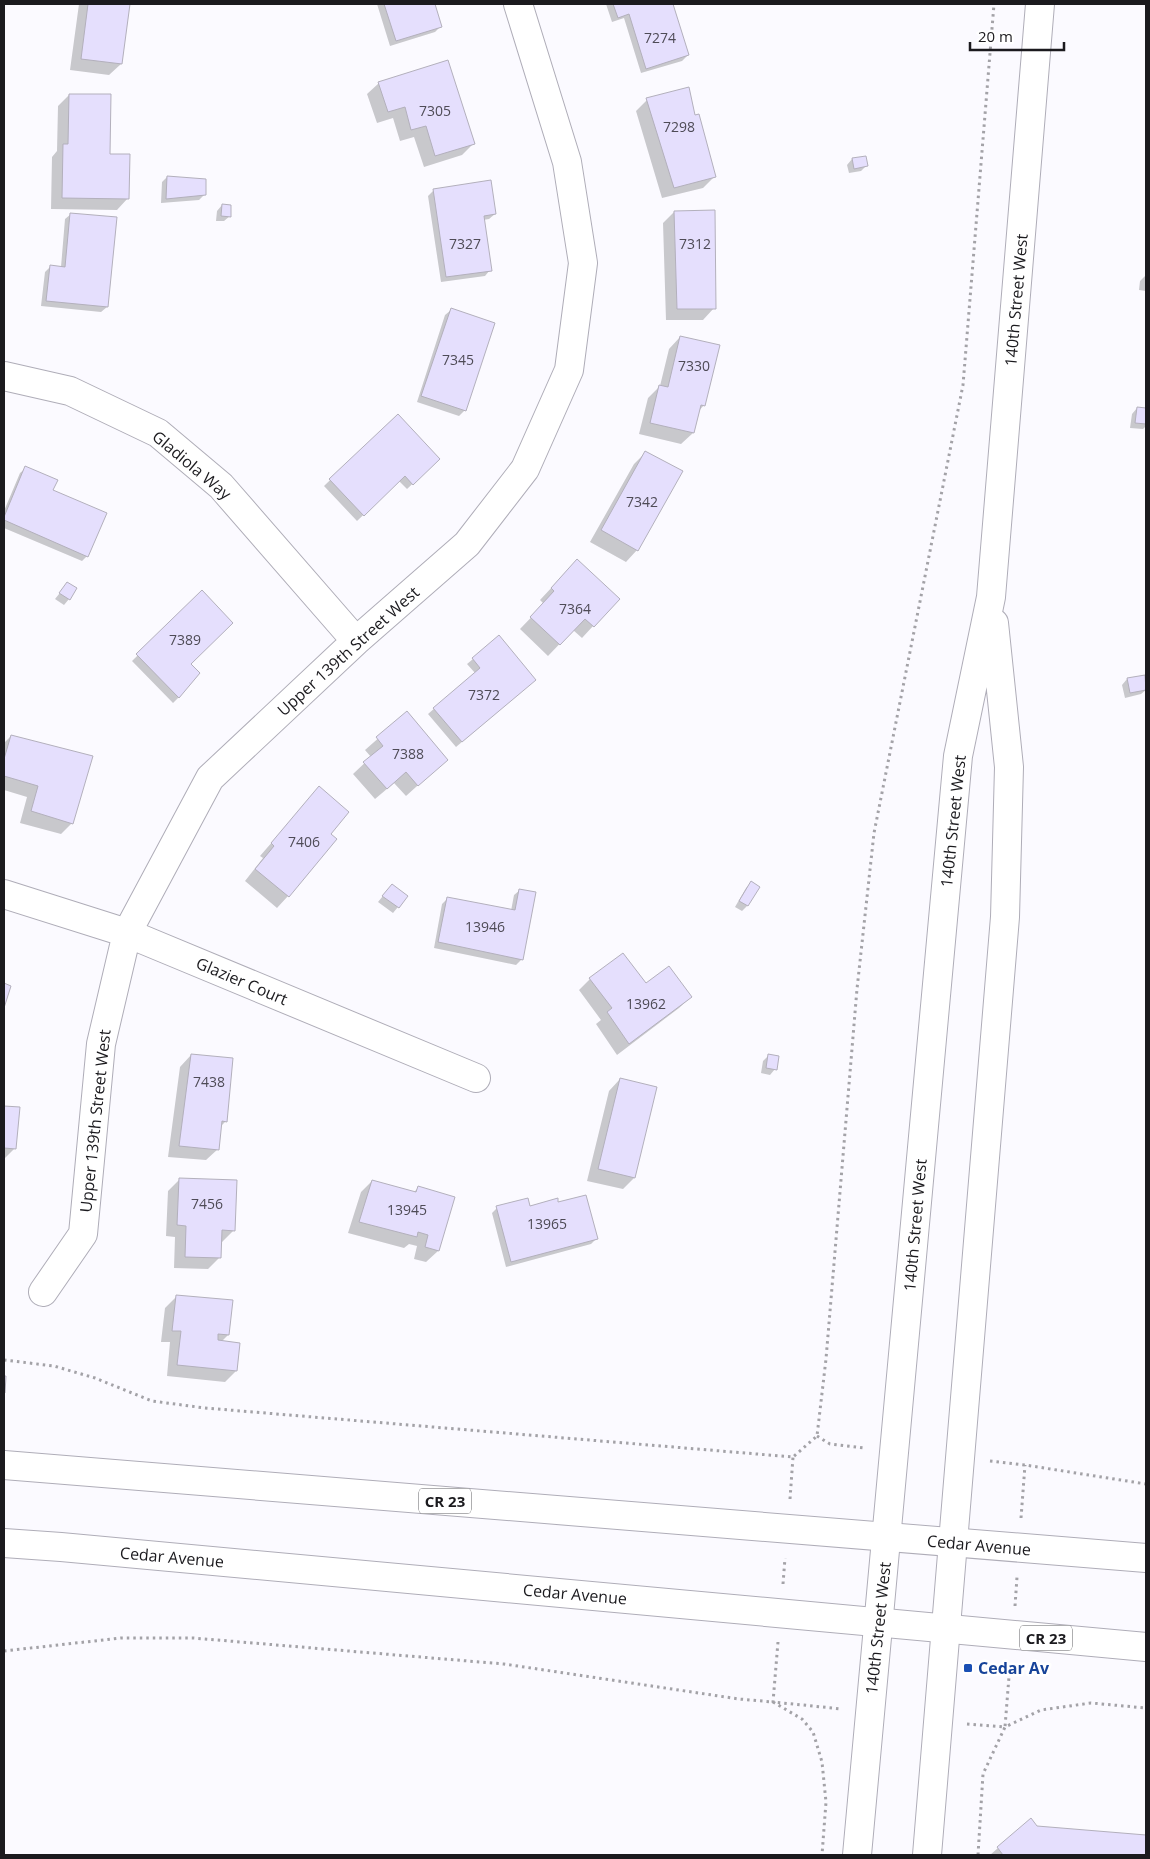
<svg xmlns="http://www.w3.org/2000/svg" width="1150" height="1859" viewBox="0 0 1150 1859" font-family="'Open Sans',sans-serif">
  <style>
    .shadow { fill: #0003 }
    .building { fill: #e5dffd; stroke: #b3b0bc }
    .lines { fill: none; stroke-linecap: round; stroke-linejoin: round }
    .minor-casing { stroke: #afadb8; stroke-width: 30 }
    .highway-casing { stroke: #afadb8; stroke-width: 30 }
    .path { stroke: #a3a2a7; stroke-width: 3; stroke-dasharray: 2.5 4; stroke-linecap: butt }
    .minor { stroke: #fff; stroke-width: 28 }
    .highway { stroke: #fff; stroke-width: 28 }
    .transit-dot { fill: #1a4fb4; stroke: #fff; stroke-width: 2 }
    .labels { text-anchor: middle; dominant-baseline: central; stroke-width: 5; stroke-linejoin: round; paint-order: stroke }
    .number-label { font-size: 14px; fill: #4e4b56 }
    .shield { fill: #fff; stroke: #5f5f62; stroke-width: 1 }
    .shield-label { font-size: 15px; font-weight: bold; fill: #1b1a1e }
    .street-label { font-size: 16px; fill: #1b1a1e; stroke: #fff }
    .transit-label { font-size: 16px; font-weight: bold; fill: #164399; stroke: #fff; text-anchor: start }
  </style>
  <rect width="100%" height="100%" fill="#fbfaff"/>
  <!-- shadow -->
  <path class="shadow" d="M79 4H129L121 64 109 75 70 70Z
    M377 4H433L440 27 435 32 390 46Z
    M606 4H672L688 55 682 61 641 73 624 18 612 22Z
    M379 83 473 144 462 155 424 167 414 137 400 141 393 118 377 123 367 94Z
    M69 95 109 155 128 198 117 210 51 209 52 157 57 151 58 106Z
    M647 100 695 117 714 177 703 188 662 198 636 111Z
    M865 157 866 166 861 171 849 173 847 165 852 159Z
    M167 177 204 195 199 200 161 203 162 182Z
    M434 190 495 214 489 219 483 220 490 270 485 276 441 282 428 196Z
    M222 205 230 216 224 221H216L217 211Z
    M674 212 714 308 703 320H666L663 223Z
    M71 214 107 307 101 312 41 306 45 272 50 267H61L65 219Z
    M1146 275V291L1139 290 1140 281Z
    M451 310 465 410 459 416 417 402 445 315Z
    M680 337 704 405 698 412 693 433 681 444 639 434 648 398 660 386 669 349Z
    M1137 408 1146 409V426L1143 429 1130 428 1132 414Z
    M397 415 439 459 407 489 399 481 357 521 324 486Z
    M646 452 637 550 626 562 590 542 634 464Z
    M26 468 52 490 87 556 82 561 4 528V511L20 473Z
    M566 572 618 599 582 638 573 630 548 656 520 629 544 604 540 600Z
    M67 584 69 599 64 605 55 599Z
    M202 592 190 664 179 697 173 703 132 661Z
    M473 659 529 685 456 747 428 714 475 673 467 664Z
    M1144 676 1146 690 1141 694 1125 698 1122 685 1127 679Z
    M407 713 446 760 406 796 394 783 375 799 353 774 371 757 365 750Z
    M11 736 72 823 61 834 20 823 27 797 4 790V743Z
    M319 788 288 896 277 908 245 881 263 858 260 856Z
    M752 882 758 887 747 906 742 911 735 907 746 888Z
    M520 890 522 959 516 965 434 948 442 904 448 898 511 911 514 895Z
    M387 891 407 896 393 913 378 902Z
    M590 979 646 985 691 997 679 1008 617 1055 596 1024 601 1020 579 990Z
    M191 1055 226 1121 220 1127 218 1149 206 1160 168 1157 180 1067Z
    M768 1056 775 1069 770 1075 761 1073 763 1061Z
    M620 1079 634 1178 623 1189 587 1181 609 1091Z
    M4 1107 18 1108 15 1148 4 1159Z
    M180 1179 234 1230 222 1242H220L219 1258 208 1269 174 1268 175 1237 166 1236 168 1191Z
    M372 1181 413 1193 418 1188 438 1251 426 1262 414 1259 417 1246 409 1244 404 1248 348 1233 361 1192Z
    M557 1204 597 1238 591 1244 506 1267 492 1213 497 1208 529 1207Z
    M177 1296 228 1335 221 1342 236 1371 225 1382 167 1376 170 1342H161L165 1308Z
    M1037 1828 1146 1837V1855H990L998 1848Z"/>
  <!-- building -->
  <path class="building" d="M88 4H130L122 64 81 59Z
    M384 4H435L442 27 396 41Z
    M613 4H673L689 55 646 69 629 14 618 18Z
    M448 60 475 144 435 156 426 126 411 130 405 107 388 112 378 82Z
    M689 87 695 115 699 114 716 177 674 188 646 98Z
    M69 94H111L110 154H130L129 199 62 198 63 144H68Z
    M866 156 868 166 854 169 852 158Z
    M167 176 206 179V195L166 199Z
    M491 180 496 214 484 216 492 271 446 277 433 189Z
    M222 204 231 205V217L221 216Z
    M715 210 716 309H677L674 211Z
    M70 213 117 217 108 307 46 301 50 265 65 267Z
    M451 308 495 323 466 411 421 396Z
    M680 336 720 345 705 406 701 405 694 433 650 423 659 385 668 387Z
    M1137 407 1146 408V424L1135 423Z
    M398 414 440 459 413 485 405 476 364 516 329 479Z
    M645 451 683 471 638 551 601 530Z
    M25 466 58 480 53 490 107 513 88 557 4 520V517Z
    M577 559 620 599 594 627 585 619 560 645 530 617 554 591 551 588Z
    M67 582 77 588 70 600 59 593Z
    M202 590 233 623 191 664 200 673 179 698 136 654Z
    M499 635 536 680 462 742 433 708 480 668 472 658Z
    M1145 675 1146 690 1130 693 1127 678Z
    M407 711 448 760 418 786 406 772 387 789 363 762 383 746 376 737Z
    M11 735 93 756 73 824 31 811 38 786 4 776V759Z
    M319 786 349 812 331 834 337 839 289 897 255 869 274 846 271 843Z
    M751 881 760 887 748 906 739 901Z
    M392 884 408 896 399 908 382 896Z
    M519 889 536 892 523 960 438 942 447 897 515 910Z
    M623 953 646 983 669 966 692 997 629 1044 607 1012 612 1008 589 978Z
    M4 983 11 986 4 1008Z
    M191 1054 233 1058 227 1122 222 1121 219 1150 179 1146Z
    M768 1054 779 1056 777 1070 766 1068Z
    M620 1078 657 1087 635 1178 598 1169Z
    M4 1106 20 1107 16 1149 4 1148Z
    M179 1178 237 1180 235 1231 222 1230 221 1258 185 1257 186 1226 177 1225Z
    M372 1180 416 1192 418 1186 455 1197 439 1251 425 1247 428 1235 418 1232 417 1237 359 1222Z
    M586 1195 598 1239 511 1262 496 1206 528 1198 530 1206 558 1198V1202Z
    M176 1295 233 1300 229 1335 218 1334V1340L240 1343 237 1371 177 1365 181 1331H172Z
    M4 1376H6L5 1393H4Z
    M1031 1818 1037 1826 1146 1835V1855H1003L997 1847Z"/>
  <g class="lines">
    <!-- minor casing -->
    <g class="minor-casing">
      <path id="minor" d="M4 376 70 391 158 433 221 486 356 641
        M4 894 127 933 476 1078
        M43 1292 83 1234 101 1044 127 933 210 778 356 641 467 544 525 469 569 370 583 263 567 162 518 4
        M857 1855 958 756 991 597 1040 4
        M927 1855 1005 917 1009 767 994 623"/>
    </g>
    <!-- highway casing -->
    <g class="highway-casing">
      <path id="highway" d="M4 1465 1146 1558
        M4 1543 61 1547 1146 1647"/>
    </g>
    <!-- path -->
    <path class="path" d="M4 1360 54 1366 95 1378 152 1401 205 1408 793 1457 817 1436 826 1359 857 989 874 833 963 385 994 4
      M817 1436 830 1444 864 1448
      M990 1461 1025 1465 1146 1484
      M790 1499 793 1457
      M1021 1518 1025 1465
      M783 1584 785 1558
      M1015 1606 1017 1577
      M778 1642 773 1702 842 1709
      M4 1651 121 1638H193L504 1664 739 1699 773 1702 802 1719 813 1732 822 1762 826 1802 822 1855
      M967 1724 1005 1727 1010 1664
      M978 1855 983 1774 1005 1727 1041 1710 1091 1703 1146 1708"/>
    <!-- minor -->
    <use href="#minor" class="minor"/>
    <!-- highway -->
    <use href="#highway" class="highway"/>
  </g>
  <!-- markers -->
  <rect class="transit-dot" x="963" y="1663" width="10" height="10" rx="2.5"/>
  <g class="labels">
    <!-- number labels -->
    <g class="number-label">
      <text x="660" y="37">7274</text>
      <text x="435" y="110">7305</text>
      <text x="679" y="126">7298</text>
      <text x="465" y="243">7327</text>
      <text x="695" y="243">7312</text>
      <text x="458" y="359">7345</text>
      <text x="694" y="365">7330</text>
      <text x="642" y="501">7342</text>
      <text x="575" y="608">7364</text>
      <text x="185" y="639">7389</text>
      <text x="484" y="694">7372</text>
      <text x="408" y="753">7388</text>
      <text x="304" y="841">7406</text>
      <text x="485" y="926">13946</text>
      <text x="646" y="1003">13962</text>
      <text x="209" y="1081">7438</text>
      <text x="207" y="1203">7456</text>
      <text x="407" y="1209">13945</text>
      <text x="547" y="1223">13965</text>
    </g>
    <!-- shield labels -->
    <g class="shield">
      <rect x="419" y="1488.5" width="52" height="25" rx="4"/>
      <rect x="1020" y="1625.5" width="52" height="25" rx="4"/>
    </g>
    <g class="shield-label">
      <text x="445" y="1501">CR 23</text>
      <text x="1046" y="1638">CR 23</text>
    </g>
    <!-- street labels -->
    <g class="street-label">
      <text transform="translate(1016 300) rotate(-85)">140th Street West</text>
      <text transform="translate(192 465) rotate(40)">Gladiola Way</text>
      <text transform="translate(348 651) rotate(-42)">Upper 139th Street West</text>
      <text transform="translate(953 821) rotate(-84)">140th Street West</text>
      <text transform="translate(242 981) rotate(23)">Glazier Court</text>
      <text transform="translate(95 1121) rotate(-84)">Upper 139th Street West</text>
      <text transform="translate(915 1225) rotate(-85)">140th Street West</text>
      <text transform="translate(979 1545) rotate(5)">Cedar Avenue</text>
      <text transform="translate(172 1557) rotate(5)">Cedar Avenue</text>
      <text transform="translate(575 1594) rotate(5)">Cedar Avenue</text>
      <text transform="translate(878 1628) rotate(-84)">140th Street West</text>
    </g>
    <!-- transit labels -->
    <g class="transit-label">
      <text x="978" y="1668">Cedar Av</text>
    </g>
  </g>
  <!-- border -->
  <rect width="1150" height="1859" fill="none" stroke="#1b1a1e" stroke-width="10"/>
  <!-- scale -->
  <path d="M970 42v8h94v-8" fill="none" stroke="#1b1a1e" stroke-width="2.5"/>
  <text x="978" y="42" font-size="15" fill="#1b1a1e" stroke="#ffffff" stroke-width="4" paint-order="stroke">20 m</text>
</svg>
